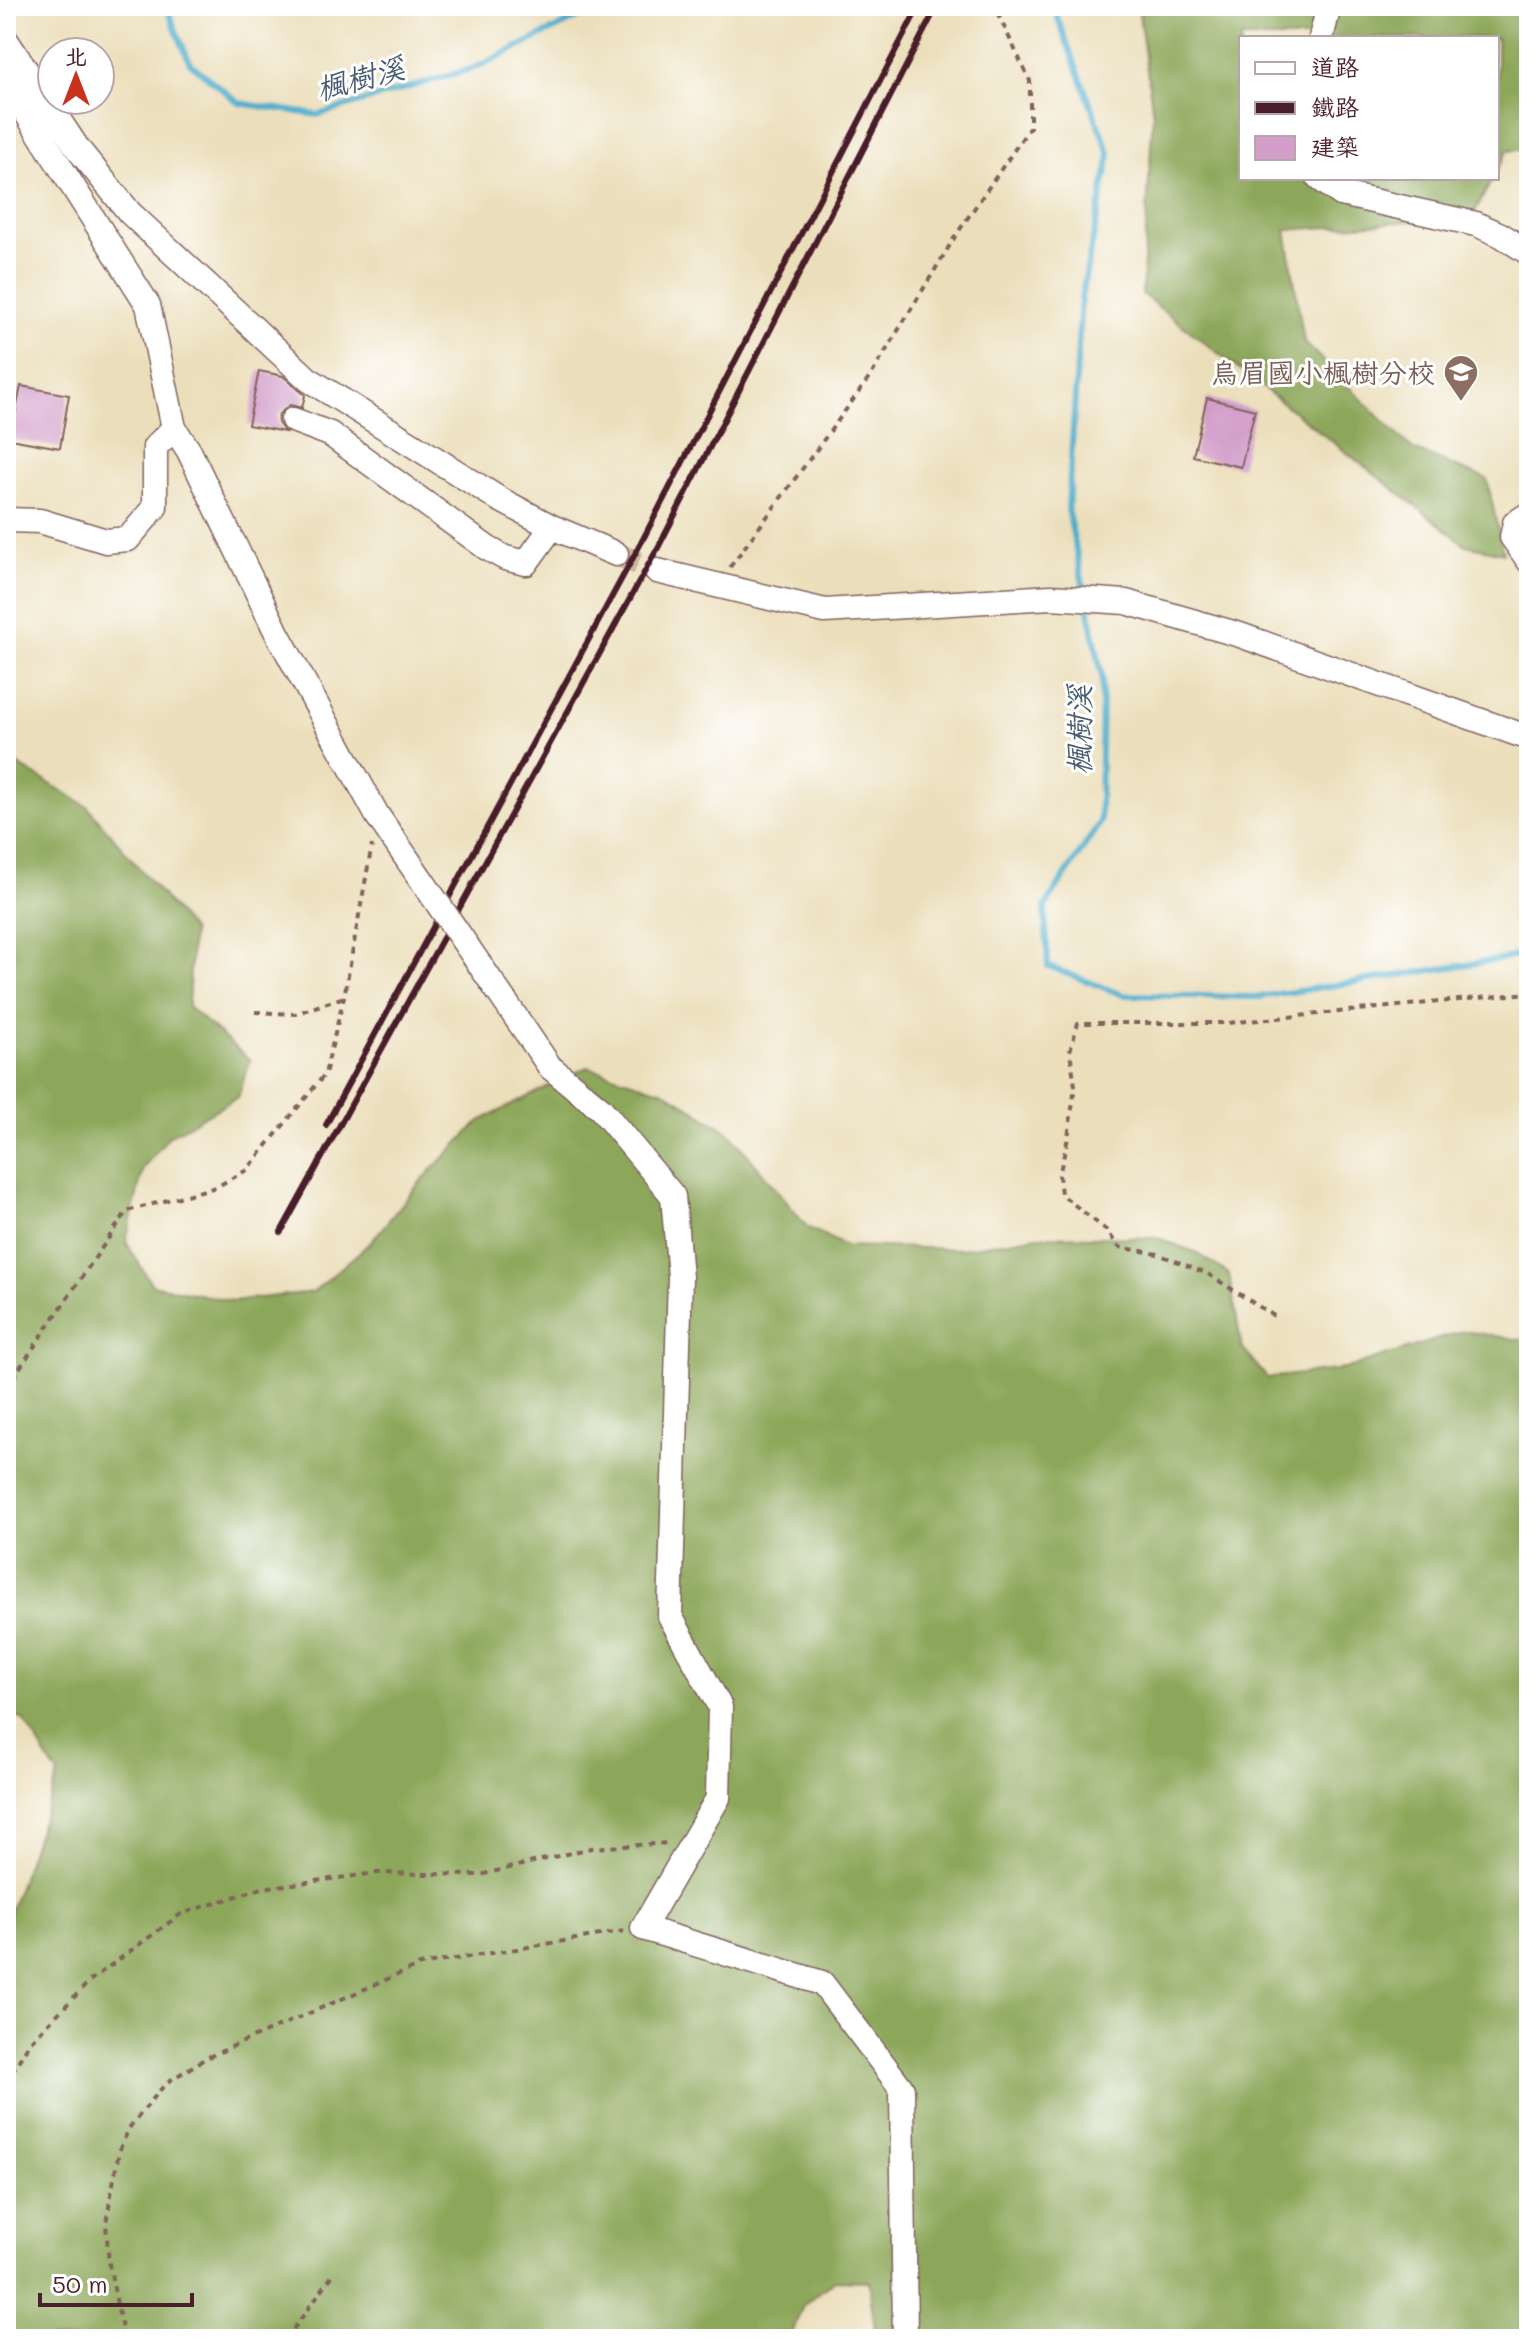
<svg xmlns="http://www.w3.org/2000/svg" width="1535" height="2345" viewBox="0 0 1535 2345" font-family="Mali,'LXGW WenKai TC',sans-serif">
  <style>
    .forest { fill: #8da75a; stroke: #6c6342; stroke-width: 2 }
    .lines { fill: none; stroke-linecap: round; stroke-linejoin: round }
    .stream { stroke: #4babca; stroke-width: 6 }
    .building { fill: #d39fca }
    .minor-tunnel { stroke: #cbb89d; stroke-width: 24; stroke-dasharray: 24 12; stroke-linecap: butt }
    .minor-casing { stroke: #82625d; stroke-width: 27 }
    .path { stroke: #82625d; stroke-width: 4; stroke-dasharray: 6 6; stroke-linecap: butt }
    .minor { stroke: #fff; stroke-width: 24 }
    .rail { stroke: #4a1f2b; stroke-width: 6 }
    .minor-bridge-casing { stroke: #82625d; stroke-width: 27; stroke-linecap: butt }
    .minor-bridge { stroke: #fff; stroke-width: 24 }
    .labels { text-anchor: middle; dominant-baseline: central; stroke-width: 6; stroke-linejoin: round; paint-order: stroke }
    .education-label { font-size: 28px; fill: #785e54; stroke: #fff; text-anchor: end }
    .water-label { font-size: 30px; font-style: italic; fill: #4a5e73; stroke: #fff }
  </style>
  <rect width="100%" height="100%" fill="#fff"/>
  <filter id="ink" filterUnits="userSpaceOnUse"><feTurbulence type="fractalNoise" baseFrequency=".0125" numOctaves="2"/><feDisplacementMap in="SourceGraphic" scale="16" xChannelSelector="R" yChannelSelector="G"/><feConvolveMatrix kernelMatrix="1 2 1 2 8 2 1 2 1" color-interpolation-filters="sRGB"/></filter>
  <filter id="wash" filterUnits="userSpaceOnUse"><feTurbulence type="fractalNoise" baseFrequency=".006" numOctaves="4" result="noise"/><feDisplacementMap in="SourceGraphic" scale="32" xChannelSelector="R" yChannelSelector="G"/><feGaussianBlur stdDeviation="1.8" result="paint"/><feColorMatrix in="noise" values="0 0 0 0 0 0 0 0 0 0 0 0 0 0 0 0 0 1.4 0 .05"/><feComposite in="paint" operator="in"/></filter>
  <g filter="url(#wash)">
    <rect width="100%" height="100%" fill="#ebdeba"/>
    <!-- forest -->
    <path class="forest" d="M1138 6H1529V149L1507 151 1497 170V38H1241V178H1493L1472 217 1286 230 1304 342 1413 450 1487 479 1503 553 1466 545 1142 294 1153 114Z
      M6 760 15 763 87 806 192 931 188 1007 250 1060 238 1097 169 1136 143 1168 126 1242 152 1285 233 1301 313 1292 371 1242 422 1180 480 1121 587 1067 664 1091 729 1132 807 1227 845 1246 961 1249 1038 1236 1158 1238 1195 1252 1229 1274 1242 1348 1267 1378 1345 1369 1463 1331 1529 1341V2339H876L869 2281 835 2280 803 2305 790 2339H6V1923L58 1775 23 1719 6 1713Z"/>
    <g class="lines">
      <!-- stream -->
      <path class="stream" d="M171 6 167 9 190 63 239 103 318 115 477 67 602 6
        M1053 6 1110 155 1081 298 1068 510 1085 594
        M1088 605 1102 677 1100 822 1045 907 1048 966 1123 995 1259 997 1503 959 1529 952"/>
    </g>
    <g id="blocks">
      <!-- building -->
      <path class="building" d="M259 371 283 376 305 395 302 408 290 405 279 414 278 423 285 432 248 425Z
        M21 386 69 395 60 448 10 439Z
        M1207 398 1255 410 1241 467 1193 456Z"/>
    </g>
  </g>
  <g filter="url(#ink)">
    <use href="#blocks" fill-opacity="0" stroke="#82625d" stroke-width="2"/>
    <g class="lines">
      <!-- minor-tunnel -->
      <path class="minor-tunnel" d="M616 554 657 571"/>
      <!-- minor casing -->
      <g class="minor-casing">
        <path id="minor" d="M1321 38 1329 6
          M6 40 78 149 130 213 308 379 499 499 552 527 616 554
          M6 81 148 305 174 428 189 451 277 633 377 815
          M1319 178 1341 194 1476 224 1501 235 1529 253
          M293 420 330 434 487 548 505 558 526 563 552 527
          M1529 514 1515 523 1512 537 1529 561
          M6 520 40 521 106 541 128 539 155 507V447L174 428
          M657 571 825 611 1051 597 1126 602 1240 635 1529 738
          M550 1067 601 1109 673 1196 680 1277 670 1616 720 1707 718 1798 643 1928 822 1983 902 2089 905 2339"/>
      </g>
      <!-- path -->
      <path class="path" d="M730 567 870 377 956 235 1030 127V81L999 16 1002 6
        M255 1012 295 1014 344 997
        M1274 1316 1208 1274 1158 1254 1119 1247 1106 1230 1061 1194 1059 1175 1068 1138 1075 1086 1070 1051 1078 1023H1228L1529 993
        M6 1388 127 1211 216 1187 247 1170 325 1074 344 997 372 845
        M6 2082 30 2042 92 1979 181 1914 262 1888 377 1873 480 1875 591 1848 669 1843
        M124 2339 109 2264 106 2223 119 2151 129 2128 166 2083 206 2058 420 1965 624 1931
        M286 2339 335 2272"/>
      <!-- minor -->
      <use href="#minor" class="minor"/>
      <!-- rail -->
      <path class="rail" d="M326 1125 642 541 919 6
        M281 1232 660 544 937 6"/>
      <!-- minor-bridge casing -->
      <g class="minor-bridge-casing">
        <path id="minor-bridge" d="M377 815 550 1067"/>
      </g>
      <!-- minor-bridge -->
      <use href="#minor-bridge" class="minor-bridge"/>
    </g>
  </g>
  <!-- icons -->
  <defs>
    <g id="school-pin" transform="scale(1.8)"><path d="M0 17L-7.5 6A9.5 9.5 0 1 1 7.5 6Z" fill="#8d6e63" stroke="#fff"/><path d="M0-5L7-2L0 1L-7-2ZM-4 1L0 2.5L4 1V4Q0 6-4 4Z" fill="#fff"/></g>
  </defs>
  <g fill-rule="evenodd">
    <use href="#school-pin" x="1461" y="372"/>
  </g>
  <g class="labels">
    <!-- education labels -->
    <g class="education-label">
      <text x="1435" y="372">烏眉國小楓樹分校</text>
    </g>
    <!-- water labels -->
    <g class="water-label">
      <text transform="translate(360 77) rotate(-15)">楓樹溪</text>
      <text transform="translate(1078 730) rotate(-90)">楓樹溪</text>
    </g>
  </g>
  <!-- margin -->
  <rect width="1535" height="2345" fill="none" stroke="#fff" stroke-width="32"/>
  <!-- legend -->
  <rect x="1239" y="36" width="260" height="144" fill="#ffffff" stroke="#b7a5aa" stroke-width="2"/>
  <rect x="1255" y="62" width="40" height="12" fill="#ffffff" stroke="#b7a5aa" stroke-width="2"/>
  <text x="1311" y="76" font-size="24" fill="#4a1f2b">道路</text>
  <rect x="1255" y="102" width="40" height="12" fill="#4a1f2b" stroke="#b7a5aa" stroke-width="2"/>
  <text x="1311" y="116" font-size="24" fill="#4a1f2b">鐵路</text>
  <rect x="1255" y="136" width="40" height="24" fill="#d39fca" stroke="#b7a5aa" stroke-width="2"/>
  <text x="1311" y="156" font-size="24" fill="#4a1f2b">建築</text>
  <!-- north arrow -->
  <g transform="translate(76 76)"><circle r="38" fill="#ffffff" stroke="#b7a5aa" stroke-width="2"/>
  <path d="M0-6L14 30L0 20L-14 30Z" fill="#c8321e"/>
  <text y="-12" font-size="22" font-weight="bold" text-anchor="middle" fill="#4a1f2b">北</text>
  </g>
  <!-- scale -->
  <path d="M40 2293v12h152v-12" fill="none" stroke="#4a1f2b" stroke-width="4"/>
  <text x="52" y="2293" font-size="24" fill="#4a1f2b" stroke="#ffffff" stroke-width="6" paint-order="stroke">50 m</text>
</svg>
